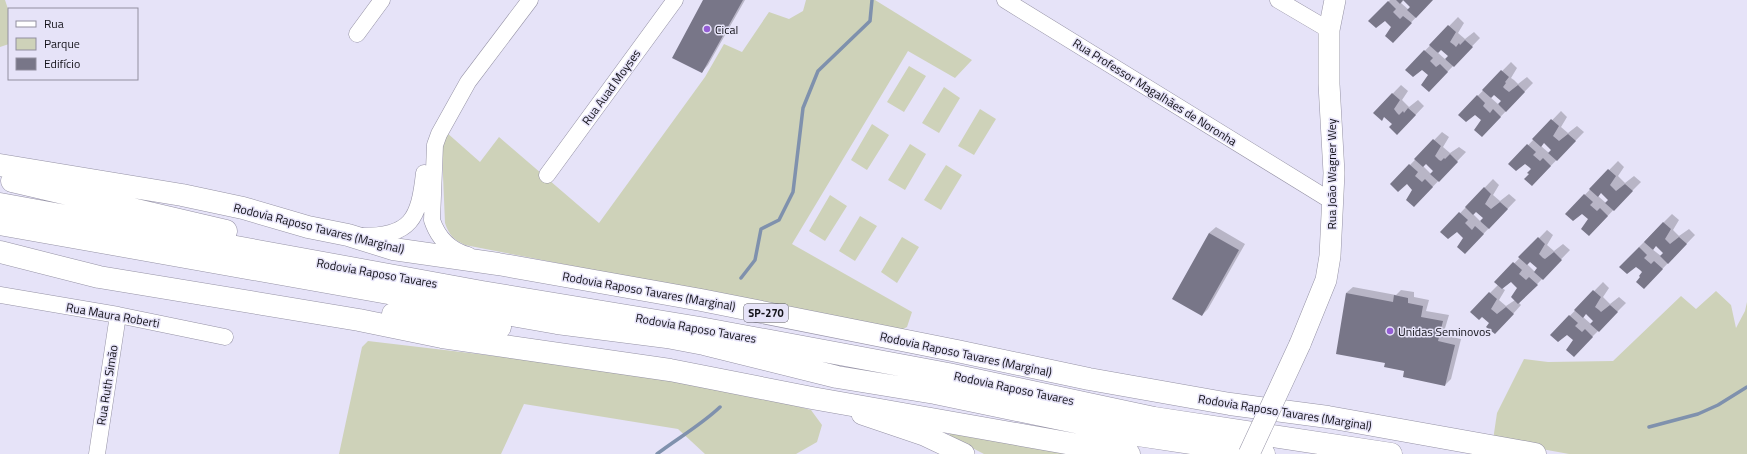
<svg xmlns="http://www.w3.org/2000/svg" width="1747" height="454" viewBox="0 0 1747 454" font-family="'Titillium Web',sans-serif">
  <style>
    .green { fill: #ced2b9 }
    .shadow { fill: #0003; fill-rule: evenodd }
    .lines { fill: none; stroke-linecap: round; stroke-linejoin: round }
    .stream { stroke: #7f91ad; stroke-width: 3.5 }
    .building { fill: #787688 }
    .minor-casing { stroke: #9592a5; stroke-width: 17 }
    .major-casing { stroke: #9592a5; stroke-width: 22 }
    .highway-casing { stroke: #9592a5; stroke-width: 23 }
    .minor { stroke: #fff; stroke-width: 16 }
    .major { stroke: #fff; stroke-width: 21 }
    .highway { stroke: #fff; stroke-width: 22 }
    .major-bridge-casing { stroke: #9592a5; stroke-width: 22; stroke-linecap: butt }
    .major-bridge { stroke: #fff; stroke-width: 21 }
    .poi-dot { fill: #945dd5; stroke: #e6e3f8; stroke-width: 1.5 }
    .labels { text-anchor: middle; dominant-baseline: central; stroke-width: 3; stroke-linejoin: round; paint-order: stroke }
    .shield { fill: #e6e3f8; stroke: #52515c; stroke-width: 1 }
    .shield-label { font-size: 11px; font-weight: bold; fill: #131219 }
    .poi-label { font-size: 12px; fill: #131219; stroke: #e6e3f8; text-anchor: start }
    .street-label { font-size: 12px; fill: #131219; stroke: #e6e3f8 }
  </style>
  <rect width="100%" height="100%" fill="#e6e3f8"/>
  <!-- green -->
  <path class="green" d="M0 0H5L9 12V44L0 47Z
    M806 0H875L972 60 955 78 908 51 792 244 912 312 907 327 901 330 465 245C454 240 449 235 445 223L442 152 446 132 480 162 499 137 599 223 705 77 724 44 742 52 769 12 789 19 803 11Z
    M909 66 926 76 904 112 887 102Z
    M944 87 960 98 939 133 922 123Z
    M980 109 996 119 974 155 958 146Z
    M872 124 889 135 867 170 851 160Z
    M910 144 926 154 905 190 888 180Z
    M946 165 962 175 941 210 924 200Z
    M830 195 847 206 825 241 809 231Z
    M860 216 877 226 855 261 839 251Z
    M902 237 919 247 897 283 881 272Z
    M1716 291 1731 305 1736 328 1745 311 1747 302V454H1569L1493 440 1497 413 1524 359 1548 362 1613 361 1681 296 1696 309Z
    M368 341 639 373 763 397 811 410 822 425 817 442 796 454H705L678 429 524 404 501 454H339L362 347Z
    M950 433 1072 454H984L949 436Z"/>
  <!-- shadow -->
  <path class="shadow" d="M704 0H745L708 65 702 72Z
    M1390 0H1404L1401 3 1409 10 1412 7 1404 0H1432L1393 42 1392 26 1385 20 1370 21Z
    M1458 17 1464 23 1458 33 1465 39 1474 32 1480 38 1429 91V75L1422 69 1406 70ZM1441 48 1449 56 1446 60 1437 52Z
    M1511 62 1517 68 1511 78 1514 80 1518 84 1527 77 1533 83 1482 136V120L1475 114 1459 115ZM1494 94 1502 101 1499 105 1490 97Z
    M1401 85 1408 91 1402 100 1409 107 1418 100 1424 106 1406 125 1393 124 1385 116 1374 113Z
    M1561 111 1567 117 1561 127 1568 133 1577 126 1584 132 1532 185 1530 174 1532 169 1525 163 1510 164ZM1544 142 1552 150 1549 153 1541 146Z
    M1442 132 1449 137 1443 147 1450 153 1459 147 1466 152 1423 197 1414 190 1410 165ZM1426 163 1434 170 1431 174 1423 166Z
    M1618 161 1624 167 1618 176 1625 183 1634 176 1641 182 1622 201 1598 226 1582 212 1566 214ZM1601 192 1610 200 1606 203 1598 196Z
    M1493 179 1499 185 1493 195 1500 201 1509 194 1516 200 1465 253 1464 237 1457 231 1442 232ZM1476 211 1485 218 1481 222 1473 214Z
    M1672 214 1679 220 1673 230 1679 236 1689 229 1695 235 1644 288 1643 272 1639 247ZM1656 245 1664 253 1661 256 1652 249Z
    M1216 227 1245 244 1208 309 1202 315 1209 233Z
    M1547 230 1553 235 1547 245 1554 251 1563 244 1570 250 1519 303 1521 305 1503 325 1490 323V293L1498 285 1496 282ZM1530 261 1539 268 1535 272 1527 264ZM1511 281 1518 288 1515 300 1506 306 1499 300 1505 290 1502 288Z
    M1603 282 1609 288 1603 297 1610 304 1619 297 1626 303 1574 355V340L1567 333 1551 335ZM1586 313 1594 321 1591 324 1583 317Z
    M1353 287 1396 295 1401 290 1414 292V297L1429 300 1426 311 1449 315 1443 335 1461 339 1451 379 1445 385 1386 363 1346 293Z"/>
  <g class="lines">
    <!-- stream -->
    <path class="stream" d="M741 278 755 260 761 229 779 220 793 192 803 108 818 71 870 21 872 0
      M1649 427 1698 414 1718 405 1747 387
      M657 454C678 438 701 425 720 407"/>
  </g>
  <!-- building -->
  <path class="building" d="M703 0H743L702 73 672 58Z
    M1396 0H1433L1416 18 1407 10 1410 7 1403 0 1400 4Z
    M1388 1 1396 9 1393 12 1400 19 1403 16 1412 23 1393 43 1385 36 1391 27 1385 21 1376 28 1368 21Z
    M1448 25 1456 32 1450 42 1454 45 1456 47 1459 43 1460 45 1465 40 1473 47 1454 67 1445 59 1448 56 1441 50 1438 53 1429 45Z
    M1424 50 1433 58 1430 61 1436 67 1440 64 1448 72 1429 92 1421 85 1428 75 1422 70 1413 77 1405 70Z
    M1501 70 1509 77 1505 82 1506 83 1503 87 1505 89 1509 92 1518 85 1525 92 1506 112 1498 104 1501 101 1494 95 1491 98 1482 90Z
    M1392 93 1400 100 1394 109 1397 113 1399 115 1403 111 1404 113 1408 108 1416 115 1397 135 1389 127 1392 124 1384 117 1382 121 1373 113Z
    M1477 95 1485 103 1483 106 1490 113 1493 109 1501 117 1482 137 1474 130 1481 120 1475 115 1466 122 1458 115Z
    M1551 119 1559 126 1553 136 1559 141 1568 134 1576 141 1557 161 1548 153 1551 150 1544 143 1541 147 1532 139Z
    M1433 139 1441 146 1435 156 1439 160 1441 161 1444 158 1445 159 1450 154 1458 162 1439 182 1430 174 1433 171 1426 164 1423 167 1414 159Z
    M1527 144 1536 152 1533 155 1540 161 1543 158 1551 166 1532 186 1524 179 1529 174 1527 173 1531 169 1529 167 1525 164 1516 171 1508 164Z
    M1409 164 1418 172 1415 176 1422 182 1425 179 1433 187 1414 207 1406 200 1412 190 1407 184 1398 192 1390 184Z
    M1608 169 1616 176 1610 185 1616 191 1625 184 1633 191 1614 211 1605 203 1608 200 1601 193 1598 197 1589 189Z
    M1484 187 1491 194 1485 204 1491 209 1500 202 1508 209 1489 229 1480 221 1483 218 1476 212 1473 215 1465 207Z
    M1584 194 1593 202 1590 205 1597 211 1600 208 1608 216 1589 236 1581 229 1588 219 1582 214 1573 221 1565 214Z
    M1459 212 1468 220 1465 223 1472 230 1475 226 1484 234 1465 254 1457 247 1463 238 1457 232 1448 239 1440 232Z
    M1663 222 1671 229 1665 239 1670 244 1679 237 1687 244 1668 264 1660 256 1663 253 1656 246 1653 250 1644 242Z
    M1209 233 1239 250 1202 316 1172 299Z
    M1538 237 1545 244 1539 254 1543 258 1545 259 1554 252 1562 260 1543 280 1534 272 1537 268 1530 262 1527 265 1518 257Z
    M1639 247 1647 255 1644 258 1651 264 1654 261 1663 269 1644 289 1636 282 1640 277 1639 276 1642 272 1640 270 1636 267 1627 274 1619 267Z
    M1513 262 1522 270 1519 274 1526 280 1529 277 1538 285 1518 304 1511 297 1517 288 1511 282 1502 289 1494 282Z
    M1593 290 1601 297 1595 307 1599 310 1601 312 1610 305 1618 312 1599 332 1590 324 1593 321 1586 314 1583 318 1574 310Z
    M1489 292 1497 299 1491 309 1497 314 1506 307 1514 314 1495 334 1486 327 1489 323 1482 317 1479 320 1470 312Z
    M1346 293 1393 302 1394 295 1408 298V303L1423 306 1421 317 1443 321 1438 341 1455 345 1445 386 1403 377 1404 371 1384 367 1385 363 1336 354Z
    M1569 315 1578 323 1575 326 1582 332 1585 329 1593 337 1574 357 1566 350 1573 340 1567 335 1558 342 1550 335Z"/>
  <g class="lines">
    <!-- minor casing -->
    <g class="minor-casing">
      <path id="minor" d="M1005 0 1333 202
        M1278 0 1329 30
        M357 34 382 0
        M547 175 675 0
        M362 236C411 236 419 219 424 173
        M468 255C449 250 438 238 432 220L435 145 439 134 468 82 530 0
        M0 295 118 315 225 337
        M97 454 118 315"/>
    </g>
    <!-- major casing -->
    <g class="major-casing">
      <path id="major" d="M1300 344 1326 280 1330 256 1334 173 1329 84V30L1335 0
        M862 414 924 435 964 454"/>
    </g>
    <!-- highway casing -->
    <g class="highway-casing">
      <path id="highway" d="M0 165 182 195 243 208 308 227 348 235 393 249 498 264 701 300 957 351 1089 379 1230 404 1328 417 1535 454
        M12 181 226 231
        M0 204 482 292 700 328 948 374 1154 418 1391 454
        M0 224 557 323 667 337 704 344 837 377 935 393 1138 435 1264 454
        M0 252 99 277 359 320 442 337 670 370 812 398 1129 454
        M393 314 500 327"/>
    </g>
    <!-- minor -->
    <use href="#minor" class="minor"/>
    <!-- major -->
    <use href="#major" class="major"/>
    <!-- highway -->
    <use href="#highway" class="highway"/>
    <!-- major-bridge casing -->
    <g class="major-bridge-casing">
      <path id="major-bridge" d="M1249 454 1300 344"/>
    </g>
    <!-- major-bridge -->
    <use href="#major-bridge" class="major-bridge"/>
  </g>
  <!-- markers -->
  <g class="poi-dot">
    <circle cx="707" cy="29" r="4"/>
    <circle cx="1390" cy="331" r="4"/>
  </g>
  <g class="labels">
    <!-- shield labels -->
    <rect class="shield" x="744" y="304" width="44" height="18" rx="3"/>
    <g class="shield-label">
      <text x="766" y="313">SP-270</text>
    </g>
    <!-- poi labels -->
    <g class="poi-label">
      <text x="715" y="29">Cical</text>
      <text x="1398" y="331">Unidas Seminovos</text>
    </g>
    <!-- street labels -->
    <g class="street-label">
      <text transform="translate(611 87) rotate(-54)">Rua Auad Moyses</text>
      <text transform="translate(1155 92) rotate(32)">Rua Professor Magalhães de Noronha</text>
      <text transform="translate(1331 174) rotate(-90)">Rua João Wagner Wey</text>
      <text transform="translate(319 228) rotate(14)">Rodovia Raposo Tavares (Marginal)</text>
      <text transform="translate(377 273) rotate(10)">Rodovia Raposo Tavares</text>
      <text transform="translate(649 291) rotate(10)">Rodovia Raposo Tavares (Marginal)</text>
      <text transform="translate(113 315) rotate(10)">Rua Maura Roberti</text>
      <text transform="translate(696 328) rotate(10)">Rodovia Raposo Tavares</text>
      <text transform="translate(966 354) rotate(12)">Rodovia Raposo Tavares (Marginal)</text>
      <text transform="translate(107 385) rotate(-81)">Rua Ruth Simão</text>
      <text transform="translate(1014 388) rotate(12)">Rodovia Raposo Tavares</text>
      <text transform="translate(1285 412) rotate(9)">Rodovia Raposo Tavares (Marginal)</text>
    </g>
  </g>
  <!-- legend -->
  <rect x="8" y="8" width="130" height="72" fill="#e6e3f8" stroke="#928f9f"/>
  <rect x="16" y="21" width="20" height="6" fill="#ffffff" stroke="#928f9f"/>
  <text x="44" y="28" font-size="12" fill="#131219">Rua</text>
  <rect x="16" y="38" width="20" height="12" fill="#ced2b9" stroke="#928f9f"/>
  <text x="44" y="48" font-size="12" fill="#131219">Parque</text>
  <rect x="16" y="58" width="20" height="12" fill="#787688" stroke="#928f9f"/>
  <text x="44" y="68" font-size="12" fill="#131219">Edifício</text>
</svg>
